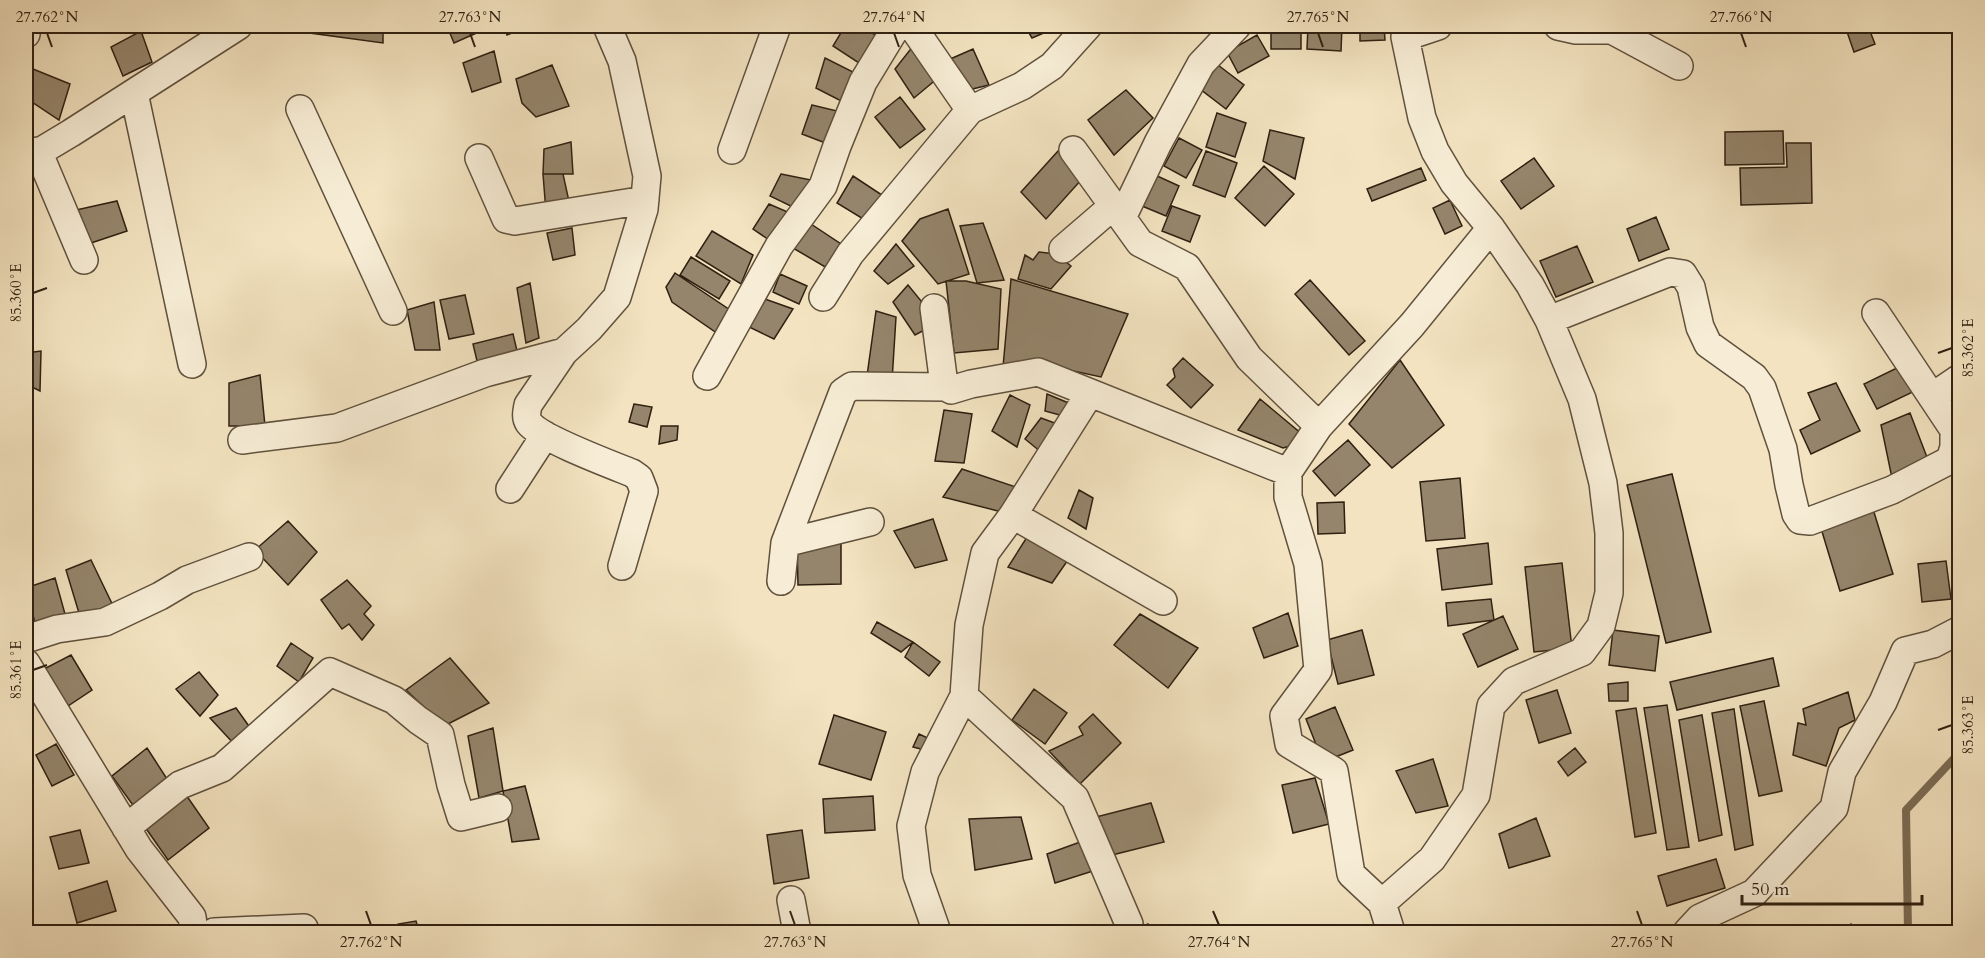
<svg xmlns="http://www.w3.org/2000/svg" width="1985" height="958" viewBox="0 0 1985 958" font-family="Cardo,serif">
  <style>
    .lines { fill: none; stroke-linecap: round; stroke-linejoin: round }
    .stream { stroke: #7c6d56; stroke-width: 8 }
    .building { fill: #95856c; stroke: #2f2011; stroke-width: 1.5 }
    .minor-casing { stroke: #60513d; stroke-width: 30 }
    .minor { stroke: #f7edd6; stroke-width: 27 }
    .ticks { fill: none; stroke: #2f2011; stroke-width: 2 }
    .neatline { fill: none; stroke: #2f2011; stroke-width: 2 }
    .ticks-label { font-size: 15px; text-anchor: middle; fill: #2f2011 }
  </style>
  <rect width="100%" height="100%" fill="#f3e3c0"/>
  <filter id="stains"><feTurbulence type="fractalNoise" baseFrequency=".00333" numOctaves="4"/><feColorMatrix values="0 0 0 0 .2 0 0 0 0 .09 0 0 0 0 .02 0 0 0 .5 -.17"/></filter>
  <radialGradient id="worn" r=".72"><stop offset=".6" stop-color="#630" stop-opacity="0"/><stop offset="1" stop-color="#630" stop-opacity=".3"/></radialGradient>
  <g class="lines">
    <!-- stream -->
    <path class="stream" d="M1908 932 1906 810 1960 752"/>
  </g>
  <!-- building -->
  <path class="building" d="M295 26H383V43L295 31Z
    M447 26H479L481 31 454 43Z
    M503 26H528L507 35Z
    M845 26H863L880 39 862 65 833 46Z
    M1025 26H1060L1032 38Z
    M1271 26H1301V49H1271Z
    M1308 26H1342L1341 51 1307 49Z
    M1360 26H1384L1385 40 1360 41Z
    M1845 26H1868L1875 44 1854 52Z
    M141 31 152 62 123 76 111 47Z
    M1257 35 1269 56 1238 73 1227 52Z
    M917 41 939 77 914 98 895 69Z
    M973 49 989 85 960 92 948 60Z
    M494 51 501 82 472 92 463 63Z
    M825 58 859 75 847 104 816 88Z
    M552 65 569 106 536 117 522 103 516 79Z
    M1218 65 1244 85 1226 109 1200 89Z
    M33 69 70 84 59 120 26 98V83Z
    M1126 90 1153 118 1114 155 1088 120Z
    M900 97 925 129 900 148 875 117Z
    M812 105 837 111 828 144 802 134Z
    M1217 113 1246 123 1235 157 1206 147Z
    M1270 130 1304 138 1295 179 1263 161Z
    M1783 131 1784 164 1725 165V132Z
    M1179 138 1202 150 1186 178 1164 166Z
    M571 142 573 174H543L544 149Z
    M1786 143H1811L1812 203 1741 205 1740 168 1787 167Z
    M1059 150 1082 179 1046 219 1021 192Z
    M1206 151 1237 163 1225 197 1193 185Z
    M1534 158 1554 186 1521 209 1501 181Z
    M1264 166 1294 194 1265 226 1235 198Z
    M1421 168 1426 180 1372 201 1367 189Z
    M543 174H563L570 206 546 212Z
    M781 174 811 180 799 210 770 196Z
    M1155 175 1179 186 1166 216 1142 206Z
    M853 176 888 199 873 225 837 203Z
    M1450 200 1462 226 1445 234 1433 208Z
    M117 201 127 231 88 244 76 210Z
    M769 204 790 213 772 242 753 229Z
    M1172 206 1200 216 1190 242 1162 231Z
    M948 209 969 274 938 284 902 241 920 219Z
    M1656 217 1669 249 1639 261 1627 229Z
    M983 223 1004 280 977 283 960 226Z
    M811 224 844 246 827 268 793 248Z
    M572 228 575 255 553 260 547 233Z
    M712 231 753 255 741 284 696 256Z
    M896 244 914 266 888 284 874 271Z
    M1577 246 1593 282 1556 297 1540 261Z
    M1039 252 1056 254 1071 266 1051 289 1018 279 1025 255 1033 260Z
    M691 257 730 281 719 299 680 275Z
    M675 273 736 314 721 336 672 302 666 287Z
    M780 274 807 286 799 304 773 292Z
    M1011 279 1128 314 1101 377 1041 364 1003 367Z
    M1310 280 1365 341 1349 355 1295 294Z
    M946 281H966L1001 289 998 349 954 353Z
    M530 283 539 338 526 343 517 288Z
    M908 285 926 307 930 327 915 335 893 302Z
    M465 295 474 334 449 339 440 300Z
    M762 298 793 309 774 339 747 326Z
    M434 302 440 350H415L407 310Z
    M876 311 896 317 892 381 867 376Z
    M513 334 518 355 478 365 473 344Z
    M41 351 40 391 26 384V353Z
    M1183 358 1213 385 1191 408 1167 385 1175 377 1173 369Z
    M1400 360 1444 425 1392 468 1349 424Z
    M1905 364 1917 390 1877 409 1864 384Z
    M260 375 265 426H229V383Z
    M1836 383 1860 431 1811 454 1800 430 1820 420 1808 393Z
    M1047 394 1071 404 1067 417 1045 411Z
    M1010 395 1030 405 1017 447 992 431Z
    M1260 399 1303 435 1297 444 1283 448 1238 430Z
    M634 404 652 407 647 427 629 422Z
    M944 410 972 414 964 463 935 461Z
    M1910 413 1930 465 1892 478 1881 425Z
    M1041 418 1060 425 1046 456 1025 439Z
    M661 426H678L677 440 659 444Z
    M1348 440 1370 465 1335 496 1313 471Z
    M962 469 1022 489 1010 514 943 497Z
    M1672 474 1711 632 1666 643 1627 485Z
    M1460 478 1465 538 1426 541 1420 482Z
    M1079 490 1093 498 1086 529 1068 518Z
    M1344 502 1345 533 1318 534 1317 503Z
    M1873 509 1893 574 1840 591 1820 525Z
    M933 519 947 560 915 568 894 531Z
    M288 521 317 552 288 585 255 550Z
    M1029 534 1070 557 1052 583 1008 567Z
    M841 543V584L798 585 797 544Z
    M1488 543 1492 584 1442 590 1437 549Z
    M91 560 117 614 79 613 66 570Z
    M1946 561 1951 599 1922 602 1918 564Z
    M1562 563 1572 648 1534 652 1525 567Z
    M55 578 65 614 36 627 26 588Z
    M347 580 371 606 364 614 374 625 362 640 349 624 342 629 321 600Z
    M1491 599 1494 620 1448 626 1446 603Z
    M1288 613 1298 646 1264 658 1253 628Z
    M1140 614 1198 648 1168 688 1114 645Z
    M1503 616 1518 649 1478 667 1463 634Z
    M877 622 913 642 901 652 871 633Z
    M1362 630 1374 675 1338 684 1327 640Z
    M1613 630 1659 636 1655 671 1609 665Z
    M913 642 940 662 929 676 905 657Z
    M291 643 313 658 299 682 277 666Z
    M71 655 92 690 65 708 44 669Z
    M450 658 489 703 444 726 406 690Z
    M1773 658 1779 686 1677 710 1670 682Z
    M199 672 218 695 200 716 176 689Z
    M1628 682V701H1609L1608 684Z
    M1034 689 1067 713 1045 744 1012 720Z
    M1557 690 1571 733 1539 743 1526 700Z
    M1848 692 1855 720 1839 728 1826 766 1793 755 1798 723 1806 725 1803 709Z
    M1764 701 1782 791 1759 796 1740 706Z
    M1667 705 1689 847 1667 850 1644 708Z
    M1335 707 1353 750 1323 762 1306 719Z
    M236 708 251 729 235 745 210 718Z
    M1636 708 1656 833 1635 837 1616 711Z
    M1734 709 1753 845 1735 850 1712 713Z
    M1093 714 1121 743 1080 784 1049 751 1083 735 1079 727Z
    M834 715 886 732 871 780 819 764Z
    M1702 715 1722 835 1699 841 1679 720Z
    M493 728 503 791 479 798 468 736Z
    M919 734 930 739 925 750 913 747Z
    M56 744 74 775 52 786 36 755Z
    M147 748 169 782 135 808 112 776Z
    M1575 748 1586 762 1568 776 1558 762Z
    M1433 759 1448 806 1416 813 1396 771Z
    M1315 778 1329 824 1293 833 1282 785Z
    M525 786 539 839 512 842 503 791Z
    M184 792 209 828 168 860 145 827Z
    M873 796 875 830 825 833 823 799Z
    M1151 803 1164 842 1108 856 1096 817Z
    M1021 817 1032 859 975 870 969 819Z
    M1536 818 1550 856 1509 868 1499 834Z
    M80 830 89 863 59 869 50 837Z
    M802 830 809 878 774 884 767 835Z
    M1083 841 1096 870 1055 883 1047 854Z
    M1716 859 1725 888 1667 906 1658 876Z
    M107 881 116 911 77 923 69 893Z
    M416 921 419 932H399L398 924Z
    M1148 924 1151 932H1127Z
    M1851 924 1860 932H1842Z"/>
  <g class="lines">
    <!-- minor casing -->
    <g class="minor-casing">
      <path id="minor" d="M912 26 970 110
        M1558 26 1576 30H1612L1679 66
        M26 34 27 26
        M1405 37 1438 26
        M134 93 192 364
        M300 109 393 311
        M732 150 777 26
        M1073 150 1140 243 1187 267 1249 358 1319 426
        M38 151 84 260
        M479 158 506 219 515 221 645 200
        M26 160 71 133 238 26
        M1122 218 1158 143 1201 64 1237 26
        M1063 249 1113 206
        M823 297 850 254 970 110 1022 86 1052 66 1088 26
        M934 308 943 377 946 387 951 390 971 384 1038 372 1288 472
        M1549 320 1670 272 1683 274 1691 287 1700 327 1708 344 1754 377 1762 388 1783 449 1789 485 1796 514 1800 520 1810 521 1892 490 1950 460 1954 447V430L1876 313
        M564 352 528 405C527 411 525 417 529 423 540 438 612 465 632 473L639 478 644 491 622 566
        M707 376 779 246 823 186 837 146 863 82 897 26
        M1932 397 1960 378
        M242 440 337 428 485 373 564 352 589 329 617 297 644 209 647 176 622 61 607 26
        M510 489 545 435
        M1013 515 1163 601
        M785 543 843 392 852 386 946 387
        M781 581 785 543 870 522
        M26 639 57 629 105 622 160 596 187 580 249 557
        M26 663 139 849 192 917 194 932
        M964 696 1075 798 1129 924
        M126 828 180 785 222 768 330 672 394 700 418 720 440 735 451 785 461 817 498 808
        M791 900 797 932
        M1382 903 1351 874 1334 771 1289 744 1284 716 1318 670 1308 564 1288 497V472L1319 426 1412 325 1491 228
        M214 932 304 928
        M937 932 917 875 911 826 925 772 964 696 969 625 985 553 1013 515 1090 393
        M1391 932 1382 903 1432 859 1476 795 1491 706 1514 681 1582 652 1601 626 1609 593V533L1603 483 1582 399 1549 320 1530 285 1491 228 1454 183 1435 151 1422 118 1405 37 1406 26
        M1687 932 1700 918 1754 893 1834 808 1842 772 1883 702 1905 651 1933 644 1960 630"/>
    </g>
    <!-- minor -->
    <use href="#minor" class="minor"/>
  </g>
  <!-- ticks -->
  <path class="ticks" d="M47 33 52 47M470 33 475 47M894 33 899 47M1318 33 1323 47M1741 33 1746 47M33 293 47 288M1938 353 1952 348M33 670 47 665M1938 730 1952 725M366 911 371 925M790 911 795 925M1213 911 1219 925M1637 911 1642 925"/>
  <!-- margin -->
  <rect width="1985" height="958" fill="none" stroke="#f3e3c0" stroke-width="66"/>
  <!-- scale -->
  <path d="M1742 895v9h180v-9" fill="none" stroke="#2f2011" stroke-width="3"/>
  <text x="1751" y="895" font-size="18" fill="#2f2011" stroke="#f7edd6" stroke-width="4.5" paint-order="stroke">50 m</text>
  <rect x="33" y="33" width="1919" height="892" class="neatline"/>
  <g class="ticks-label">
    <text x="47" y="22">27.762°N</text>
    <text x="470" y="22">27.763°N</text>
    <text x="894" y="22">27.764°N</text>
    <text x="1318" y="22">27.765°N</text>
    <text x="1741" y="22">27.766°N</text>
    <text transform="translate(16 293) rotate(-90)" y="5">85.360°E</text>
    <text transform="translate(1968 348) rotate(-90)" y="5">85.362°E</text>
    <text transform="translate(16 670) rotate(-90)" y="5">85.361°E</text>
    <text transform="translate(1968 725) rotate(-90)" y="5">85.363°E</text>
    <text x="371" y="947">27.762°N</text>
    <text x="795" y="947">27.763°N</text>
    <text x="1219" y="947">27.764°N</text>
    <text x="1642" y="947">27.765°N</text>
  </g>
  <rect width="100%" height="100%" filter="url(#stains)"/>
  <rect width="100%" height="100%" fill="url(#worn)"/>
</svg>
